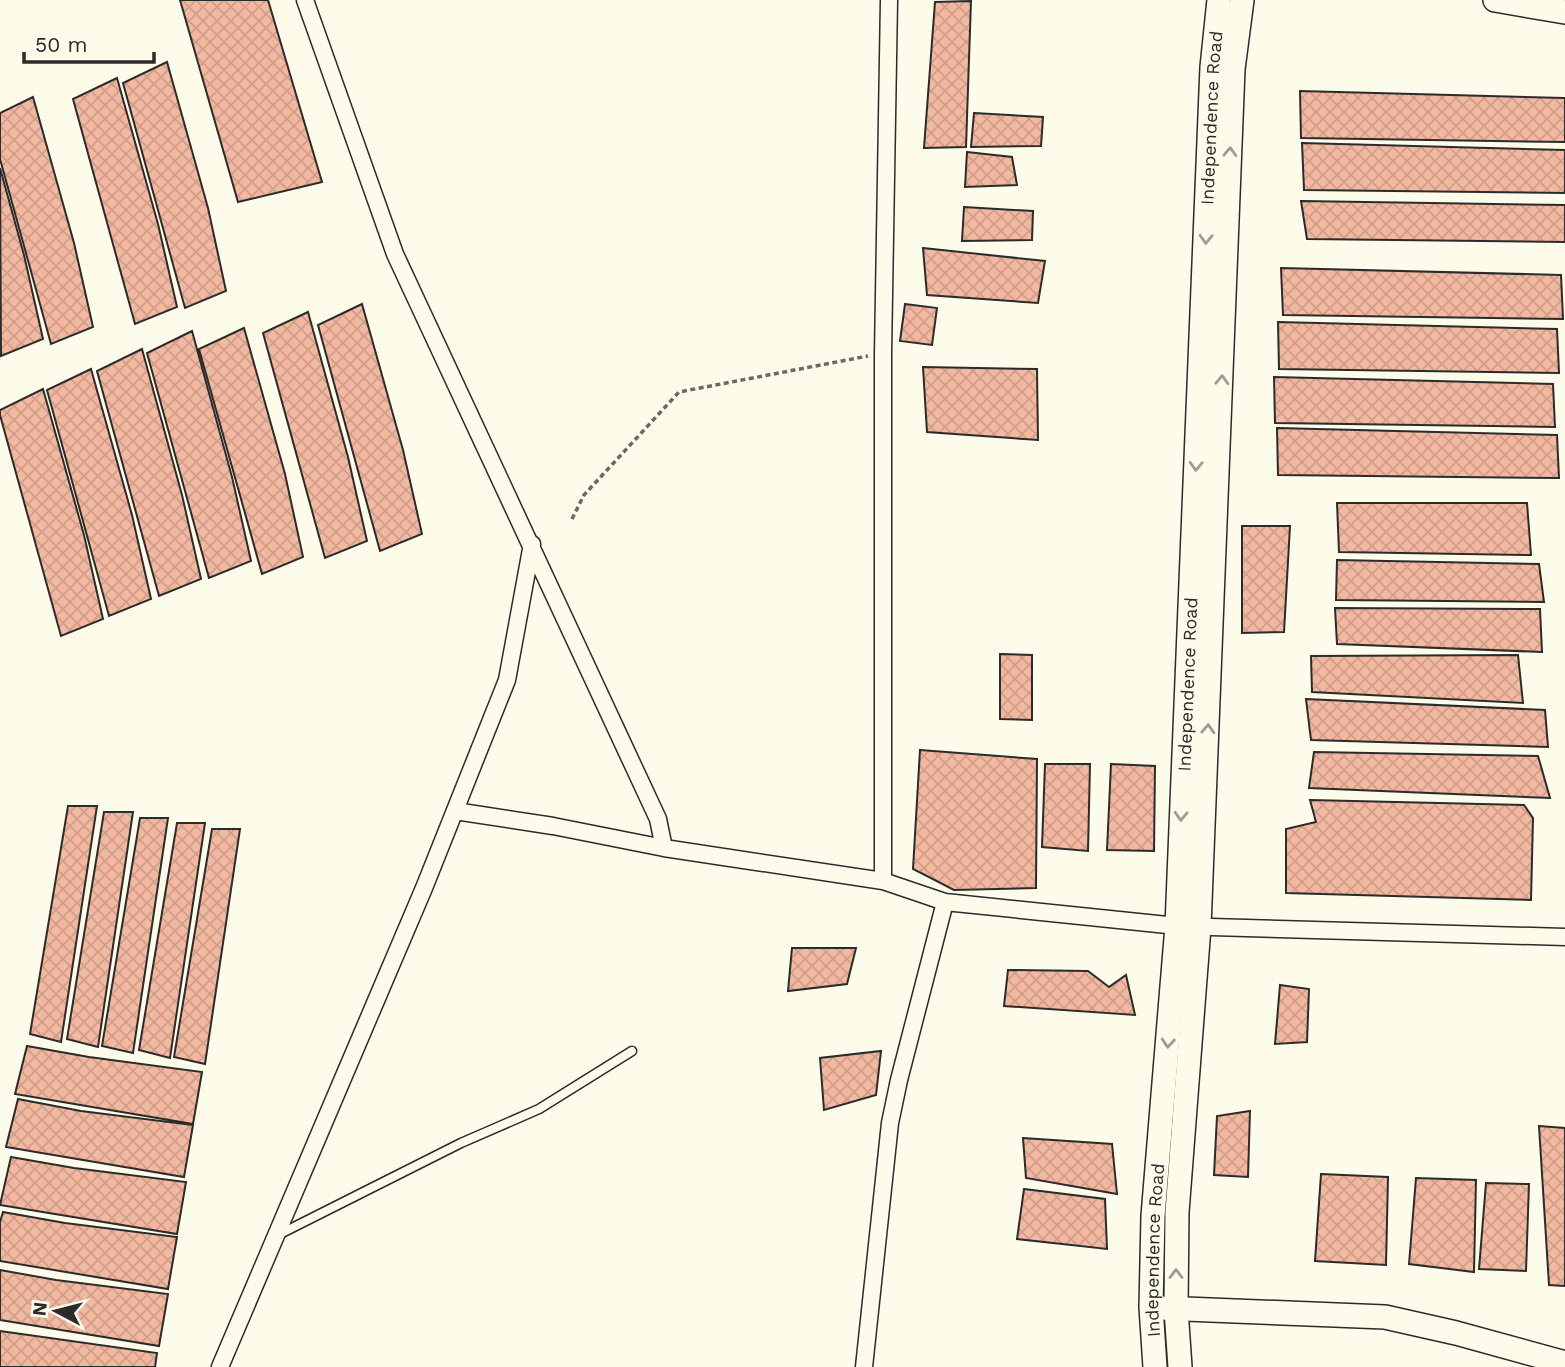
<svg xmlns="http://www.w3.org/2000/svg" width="1565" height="1367" viewBox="0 0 1565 1367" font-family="'Work Sans',sans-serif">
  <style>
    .building { fill: url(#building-cross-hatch); stroke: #2b2b2b; stroke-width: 2 }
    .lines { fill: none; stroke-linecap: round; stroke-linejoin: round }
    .lane-casing { stroke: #2b2b2b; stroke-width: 11 }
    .street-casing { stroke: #2b2b2b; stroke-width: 19 }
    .secondary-casing { stroke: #2b2b2b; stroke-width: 26 }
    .path { stroke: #6a6964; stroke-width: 3.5; stroke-dasharray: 5 3.5; stroke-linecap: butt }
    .lane { stroke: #fdfbea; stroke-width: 8 }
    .street { stroke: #fdfbea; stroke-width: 16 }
    .secondary { stroke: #fdfbea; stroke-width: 23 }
    .oneway { stroke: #9e9d94 }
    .labels { text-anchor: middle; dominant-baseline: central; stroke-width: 5; stroke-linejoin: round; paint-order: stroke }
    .street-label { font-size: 18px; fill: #2b2b2b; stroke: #fdfbea }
  </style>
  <defs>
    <pattern id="building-cross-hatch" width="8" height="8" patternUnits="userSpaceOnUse" patternTransform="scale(1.75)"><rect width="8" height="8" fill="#f2b8a0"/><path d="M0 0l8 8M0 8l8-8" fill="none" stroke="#d09e8a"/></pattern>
  </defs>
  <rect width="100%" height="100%" fill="#fdfbea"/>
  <!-- building -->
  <path class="building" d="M180 0H268L322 182 238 202Z
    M971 1 966 147 924 148 935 2Z
    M167 62 208 208 226 291 185 308 123 83Z
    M117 78 158 224 177 307 135 324 73 99Z
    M1300 91 1565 98V142L1301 138Z
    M33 97 74 243 93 327 51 344 0 159V113Z
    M974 113 1043 117 1041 146 971 147Z
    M1302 143 1565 150V193L1304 190Z
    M967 152 1012 157 1017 185 965 187Z
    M0 168 24 255 43 339 1 356Z
    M1301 201 1565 205V242L1307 239Z
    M964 207 1033 211 1032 240 962 241Z
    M923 248 1045 261 1038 303 927 295Z
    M1281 268 1561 275 1563 319 1283 315Z
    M362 304 403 450 422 534 380 551 318 325Z
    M905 304 937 308 932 345 900 341Z
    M308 312 348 457 367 541 325 558 263 333Z
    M1278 322 1557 329 1559 373 1279 369Z
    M244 328 285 474 303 557 262 574 199 349Z
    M192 331 232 477 251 561 209 578 147 353Z
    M142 349 182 495 201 579 159 596 97 371Z
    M923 367 1037 369 1038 440 927 432Z
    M91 369 132 515 151 599 109 616 47 390Z
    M1274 377 1553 384 1555 427 1275 423Z
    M43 389 84 535 103 619 61 636 0 415V410Z
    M1277 428 1557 435 1559 478 1278 475Z
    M1337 503H1527L1531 555 1339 552Z
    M1242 526H1290L1284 632 1242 633Z
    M1337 560 1539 564 1544 602 1336 600Z
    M1335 608 1540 609 1542 652 1337 644Z
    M1000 654 1032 655V720L1000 719Z
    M1518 655 1523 703 1312 692 1311 656Z
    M1306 699 1545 710 1548 747 1311 740Z
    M920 750 1037 759 1036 888 954 890 913 869Z
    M1314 752 1538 756 1550 798 1309 788Z
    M1045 764H1090L1088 851 1042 847Z
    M1111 764 1155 766 1154 851 1107 850Z
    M1310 800 1524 805 1533 818 1531 900 1286 893V829L1316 822Z
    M68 806H97L61 1042 30 1034Z
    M104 812H133L98 1047 67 1039Z
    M140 818H168L133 1053 102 1046Z
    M177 823H205L170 1058 139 1050Z
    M212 829H240L205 1064 174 1057Z
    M792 948H856L847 984 788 991Z
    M1008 970 1088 971 1109 987 1126 975 1135 1015 1004 1006Z
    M1280 985 1309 989 1307 1042 1275 1044Z
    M27 1046 89 1057 202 1072 193 1124 15 1094Z
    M881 1051 876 1095 824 1110 820 1058Z
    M18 1099 81 1111 193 1125 184 1177 6 1147Z
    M1250 1111 1248 1177 1214 1175 1217 1116Z
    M1539 1126 1565 1128V1286L1549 1285Z
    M1023 1138 1112 1144 1117 1194 1026 1178Z
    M11 1157 74 1168 186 1182 177 1234 0 1205Z
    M1321 1174 1388 1177 1386 1265 1315 1261Z
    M1416 1178 1476 1180 1474 1272 1409 1264Z
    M1486 1183 1529 1184 1526 1271 1479 1269Z
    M1024 1189 1105 1199 1107 1249 1017 1239Z
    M3 1212 65 1223 177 1237 168 1289 0 1261V1222Z
    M0 1270 56 1280 168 1294 159 1346 0 1320Z
    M0 1331 157 1353 155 1367H0Z"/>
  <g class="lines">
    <!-- lane casing -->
    <g class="lane-casing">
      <path id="lane" d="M278 1235 461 1143 539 1109 632 1051"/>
    </g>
    <!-- street casing -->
    <g class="street-casing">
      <path id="street" d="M305 0 395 254 658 819 664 848 883 881 945 902 1177 926 1565 937
        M455 811 553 826 664 848
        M883 881V354L889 0
        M220 1367 424 888 507 680 532 544
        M864 1367 890 1123 899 1080 945 902"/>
    </g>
    <!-- secondary casing -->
    <g class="secondary-casing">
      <g id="secondary">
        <path d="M1495 0 1565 12"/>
        <path d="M1161 1308 1385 1317 1456 1333 1565 1363"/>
        <path id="s1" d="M1155 1367 1151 1307 1153 1216 1177 926 1212 67 1219 0"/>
        <path d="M1180 1367 1176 1309 1177 1212 1199 927 1233 69 1242 0"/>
      </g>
    </g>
    <!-- path -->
    <path class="path" d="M572 519 584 495 679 392 868 356"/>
    <!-- lane -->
    <use href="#lane" class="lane"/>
    <!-- street -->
    <use href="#street" class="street"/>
    <!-- secondary -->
    <use href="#secondary" class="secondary"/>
  </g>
  <!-- one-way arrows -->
  <defs><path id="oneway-chevron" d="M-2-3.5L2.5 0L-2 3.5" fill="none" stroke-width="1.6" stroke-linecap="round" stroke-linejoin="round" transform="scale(1.75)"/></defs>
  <g class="oneway">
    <use href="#oneway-chevron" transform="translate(1230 152) rotate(-88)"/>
    <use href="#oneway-chevron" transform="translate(1206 239) rotate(92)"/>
    <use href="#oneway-chevron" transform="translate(1222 380) rotate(-88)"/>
    <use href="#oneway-chevron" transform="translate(1196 466) rotate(92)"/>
    <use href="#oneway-chevron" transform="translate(1208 729) rotate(-87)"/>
    <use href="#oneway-chevron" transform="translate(1181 816) rotate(92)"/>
    <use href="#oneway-chevron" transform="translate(1168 1043) rotate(95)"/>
    <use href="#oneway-chevron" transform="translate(1176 1274) rotate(-90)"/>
  </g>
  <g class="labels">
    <!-- street labels -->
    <g class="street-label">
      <text stroke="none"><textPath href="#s1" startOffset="1251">Independence Road</textPath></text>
      <text stroke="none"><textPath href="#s1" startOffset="684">Independence Road</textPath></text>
      <text stroke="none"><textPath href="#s1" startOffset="117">Independence Road</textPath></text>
    </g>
  </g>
  <!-- north arrow -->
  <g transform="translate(56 1311) rotate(277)" stroke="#fdfbea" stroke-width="5" paint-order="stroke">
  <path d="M0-5L12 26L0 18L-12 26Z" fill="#2b2b2b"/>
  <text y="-10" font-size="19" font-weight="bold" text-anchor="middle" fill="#2b2b2b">N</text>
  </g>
  <!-- scale -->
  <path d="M24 52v10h130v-10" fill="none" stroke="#2b2b2b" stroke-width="3.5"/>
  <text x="35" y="52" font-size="21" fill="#2b2b2b" stroke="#fdfbea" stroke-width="5" paint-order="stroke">50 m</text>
</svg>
